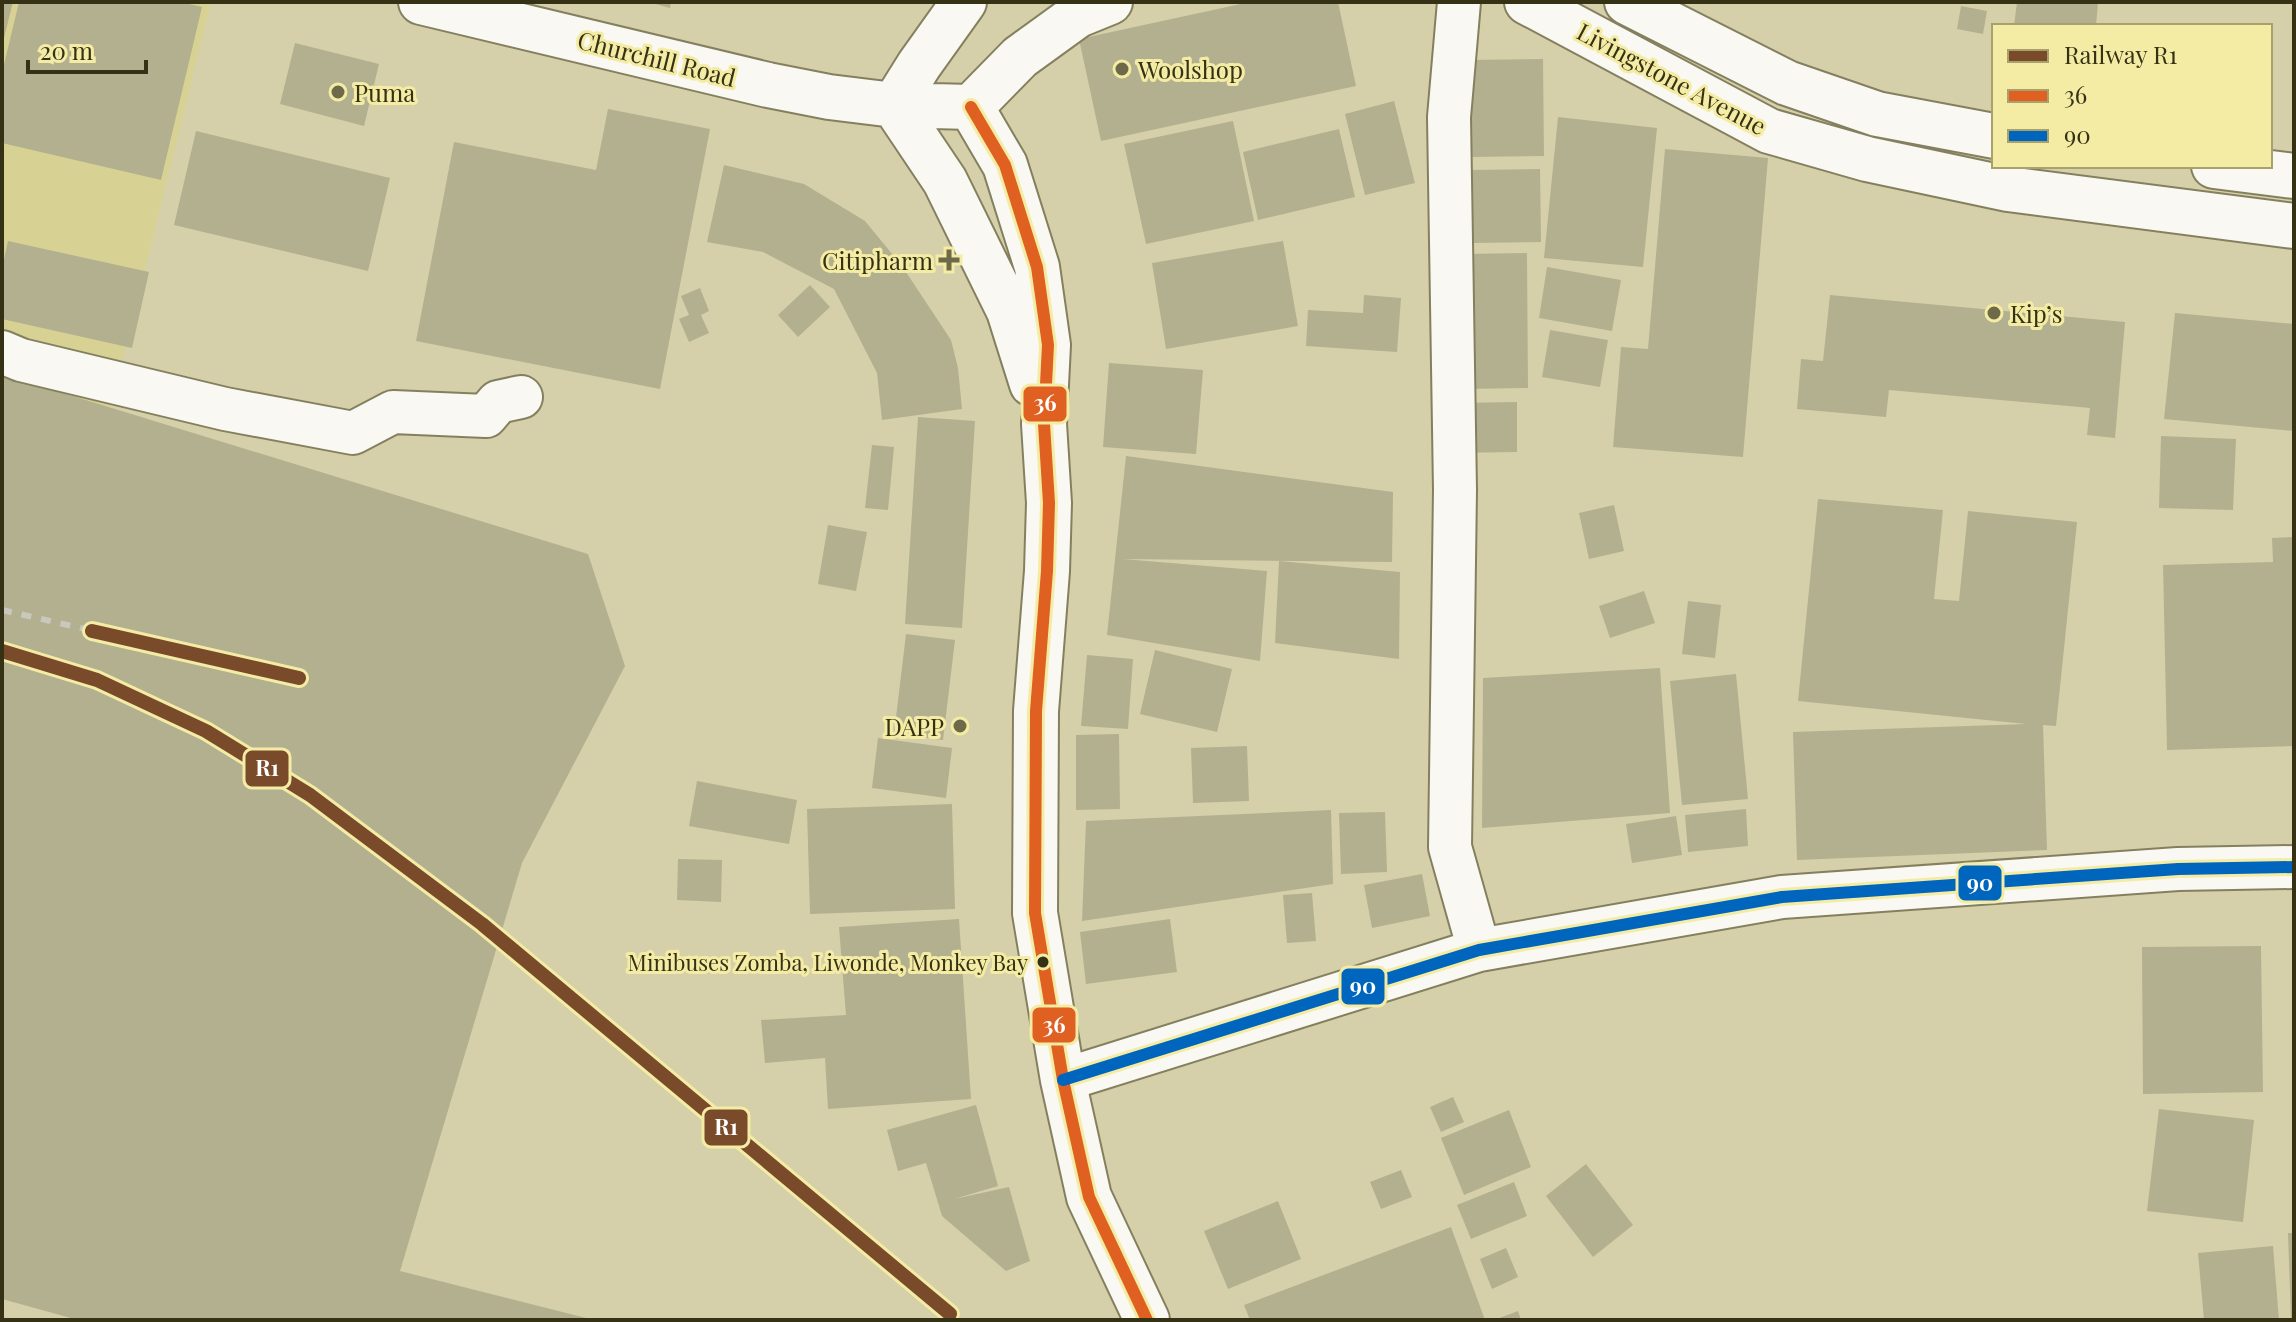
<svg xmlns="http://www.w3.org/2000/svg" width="2296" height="1322" viewBox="0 0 2296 1322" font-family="'Playfair Display',serif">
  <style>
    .built { fill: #d8d194 }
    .building { fill: #b3b090 }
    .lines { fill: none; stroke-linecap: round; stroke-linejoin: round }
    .minor-casing { stroke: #84805f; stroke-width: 46 }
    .highway-casing { stroke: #84805f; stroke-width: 48 }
    .minor { stroke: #f9f8f2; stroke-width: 42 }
    .highway { stroke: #f9f8f2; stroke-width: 44 }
    .rail { stroke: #c9c8bd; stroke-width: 6; stroke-dasharray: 10 10; stroke-linecap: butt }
    .bus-1-casing { stroke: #f4eca4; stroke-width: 18 }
    .bus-2-casing { stroke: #f4eca4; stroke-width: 18 }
    .bus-1 { stroke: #df6021; stroke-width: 12 }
    .bus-2 { stroke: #0065bd; stroke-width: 12 }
    .rail-1-casing { stroke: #f4eca4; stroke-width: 20 }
    .rail-1 { stroke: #7a4b2a; stroke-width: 14 }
    .poi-dot { fill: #6d6949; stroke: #f4eca4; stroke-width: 3 }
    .bus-dot { fill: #353115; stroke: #f4eca4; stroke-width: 3 }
    .labels { text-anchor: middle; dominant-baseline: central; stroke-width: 6; stroke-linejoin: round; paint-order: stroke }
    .bus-label { font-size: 22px; fill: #353115; stroke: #f4eca4; text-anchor: end }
    .street-label { font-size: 24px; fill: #353115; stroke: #f4eca4 }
    .poi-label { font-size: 24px; fill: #353115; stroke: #f4eca4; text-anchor: start }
    .line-badge { stroke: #f4eca4; stroke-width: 3 }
    .badge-label { font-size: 22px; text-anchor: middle; font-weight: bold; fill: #fff }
  </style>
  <rect width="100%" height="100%" fill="#d5d0a9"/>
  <!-- built -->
  <path class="built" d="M2 2H211L96 467 2 445Z"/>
  <!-- building -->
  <path class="building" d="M2 2H13L3 42H2Z
    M19 2H181L202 7 161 180 2 143V73Z
    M648 2H671L670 8Z
    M1250 2H1338L1356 86 1101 141 1079 39Z
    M2017 2H2098L2096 26H2014Z
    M1961 6 1987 11 1983 34 1957 29Z
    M295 43 379 64 364 126 280 104Z
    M1543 59 1544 156 1469 157V60Z
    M1394 101 1415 183 1365 195 1345 114Z
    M608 109 710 129 660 389 416 341 454 142 596 170Z
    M1558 117 1657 128 1643 267 1544 258Z
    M1233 121 1254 221 1146 244 1124 144Z
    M1339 129 1355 197 1258 220 1243 152Z
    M196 131 390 178 368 271 174 225Z
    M1665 149 1768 158 1743 457 1613 447 1621 347 1648 349Z
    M724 165 804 184 865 221 902 266 951 340 958 368 962 409 882 420 877 373 834 289 763 252 707 242Z
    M1540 169 1541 242 1470 243 1469 170Z
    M8 241 149 272 132 348 2 319V269Z
    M1283 241 1298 326 1166 349 1152 263Z
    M1527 253 1528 388 1463 389 1461 254Z
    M1547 267 1621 280 1612 331 1539 318Z
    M810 285 830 307 798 337 778 315Z
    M700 288 709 311 701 315 709 333 689 342 679 319 689 315 681 296Z
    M1364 295 1401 298 1397 352 1306 346 1308 310 1363 313Z
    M1830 295 2125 322 2115 438 2087 435 2090 408 1889 390 1886 417 1797 409 1801 359 1823 361Z
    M2175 313 2294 324V431L2164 419Z
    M1550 330 1608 340 1600 387 1542 377Z
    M1109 363 1203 370 1196 454 1103 447Z
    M2 376 50 389 588 554 625 666 522 863 400 1271 594 1320H78L2 1299Z
    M1517 402V452L1454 453 1453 403Z
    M918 417 975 421 962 628 905 624Z
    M2161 436 2236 439 2233 510 2159 508Z
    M872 445 894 447 888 510 865 508Z
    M1126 456 1393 492 1392 562 1123 559 1267 571 1260 661 1107 635Z
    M1818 499 1943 510 1934 599 1959 601 1968 511 2077 522 2056 726 2043 725 2047 850 1797 860 1793 732 2026 724 1798 701Z
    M1614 505 1624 551 1589 559 1579 513Z
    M828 525 867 532 856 591 818 584Z
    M2294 537V746L2167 750 2163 565 2273 562 2272 538Z
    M1279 561 1400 572 1399 659 1275 643Z
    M1644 591 1655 623 1610 638 1599 606Z
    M1688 601 1721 605 1715 658 1682 654Z
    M906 634 955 640 943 740 894 734Z
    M1155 650 1232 669 1217 732 1140 714Z
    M1087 655 1133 659 1128 729 1081 726Z
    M1660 668 1670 813 1482 828 1483 678Z
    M1736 674 1748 799 1682 805 1670 681Z
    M1119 734 1120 809 1076 810V735Z
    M878 738 952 748 946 798 872 788Z
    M1247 746 1249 801 1193 803 1191 748Z
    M697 781 797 800 789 844 689 826Z
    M952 804 955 909 810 914 807 809Z
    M1746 809 1748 846 1688 852 1685 815Z
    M1331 810 1333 884 1082 921 1086 821Z
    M1385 812 1387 872 1341 874 1339 813Z
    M1676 816 1682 855 1632 863 1626 824Z
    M678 859 722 860 721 902 677 900Z
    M1422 874 1430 916 1372 928 1364 885Z
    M1312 893 1316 941 1287 943 1283 895Z
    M959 919 971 1099 828 1109 825 1058 765 1063 761 1020 846 1015 839 927Z
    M1170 919 1177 972 1086 984 1080 932Z
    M2261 946 2263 1092 2143 1094 2142 947Z
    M1453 1097 1464 1122 1441 1132 1430 1107Z
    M976 1105 998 1186 954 1199 1009 1187 1030 1261 1006 1271 942 1216 926 1163 898 1171 887 1130Z
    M2159 1109 2254 1120 2243 1222 2147 1211Z
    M1509 1110 1531 1167 1464 1195 1441 1138Z
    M1586 1164 1633 1225 1593 1257 1546 1196Z
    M1401 1170 1412 1197 1381 1209 1370 1182Z
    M1514 1182 1527 1216 1471 1239 1457 1205Z
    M1278 1201 1301 1259 1228 1289 1204 1231Z
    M1451 1227 1485 1320H1250L1244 1305Z
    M2288 1233H2294V1320H2291Z
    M2273 1246 2279 1320H2204L2198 1253Z
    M1506 1248 1518 1277 1492 1289 1480 1259Z
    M1518 1311 1521 1320H1494Z"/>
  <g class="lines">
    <!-- minor casing -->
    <g class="minor-casing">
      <path id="minor" d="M1459 2 1449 117 1455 490 1450 847 1479 950
        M2 352 21 360 225 409 353 433 393 412 486 416 498 402 521 397
        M1063 1080 1479 950 1782 897 2178 869 2294 867"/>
    </g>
    <!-- highway casing -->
    <g class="highway-casing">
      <path id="highway" d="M421 2 768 85 829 97 894 105 971 107 1020 57 1078 15 1110 2
        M1527 2 1769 131 1867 159 2008 189 2294 226
        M1627 2 1787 83 1877 114 1994 136
        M894 105 945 181 1009 311 1032 384
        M894 105 919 65 964 2
        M971 107 1005 165 1037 267 1048 345 1044 424 1049 503 1047 571 1036 711 1035 913 1063 1080 1089 1197 1147 1320
        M2214 166 2294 176"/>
    </g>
    <!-- minor -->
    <use href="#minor" class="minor"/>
    <!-- highway -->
    <use href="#highway" class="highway"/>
    <!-- rail -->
    <path class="rail" d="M2 610 299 678
      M2 651 97 680 206 731 310 795 482 924 950 1314"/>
    <!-- bus-1 casing -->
    <g class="bus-1-casing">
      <path id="bus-1" d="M971 107 1005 165 1037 267 1048 345 1044 424 1049 503 1047 571 1036 711 1035 913 1063 1080 1089 1197 1147 1320"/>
    </g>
    <!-- bus-2 casing -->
    <g class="bus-2-casing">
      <path id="bus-2" d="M1063 1080 1479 950 1782 897 2178 869 2294 867"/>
    </g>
    <!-- bus-1 -->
    <use href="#bus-1" class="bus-1"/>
    <!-- bus-2 -->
    <use href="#bus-2" class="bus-2"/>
    <!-- rail-1 casing -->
    <g class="rail-1-casing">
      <path id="rail-1" d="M92 631 299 678
        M2 651 97 680 206 731 310 795 482 924 950 1314"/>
    </g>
    <!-- rail-1 -->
    <use href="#rail-1" class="rail-1"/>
  </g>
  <!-- markers -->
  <g class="poi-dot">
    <circle cx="1122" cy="69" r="8"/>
    <circle cx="338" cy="92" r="8"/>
    <path d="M945 248h8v8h8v8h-8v8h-8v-8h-8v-8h8z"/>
    <circle cx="1994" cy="313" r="8"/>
    <circle cx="960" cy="726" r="8"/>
  </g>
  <circle class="bus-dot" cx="1043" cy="962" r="7"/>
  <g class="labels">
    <!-- bus labels -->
    <g class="bus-label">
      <text x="1028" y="962">Minibuses Zomba, Liwonde, Monkey Bay</text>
    </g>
    <!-- street labels -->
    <g class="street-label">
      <text transform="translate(657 58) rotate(14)">Churchill Road</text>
      <text transform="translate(1672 78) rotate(28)">Livingstone Avenue</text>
    </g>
    <!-- poi labels -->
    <g class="poi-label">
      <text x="1138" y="69">Woolshop</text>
      <text x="354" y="92">Puma</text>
      <text x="933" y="260" text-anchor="end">Citipharm</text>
      <text x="2010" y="313">Kip’s</text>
      <text x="944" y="726" text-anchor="end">DAPP</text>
    </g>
  </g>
  <g class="line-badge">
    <rect x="1022" y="385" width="46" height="38" rx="8" fill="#df6021"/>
    <rect x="244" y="749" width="46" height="39" rx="8" fill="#7a4b2a"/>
    <rect x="1957" y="864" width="46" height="38" rx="8" fill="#0065bd"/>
    <rect x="1340" y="967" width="46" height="39" rx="8" fill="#0065bd"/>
    <rect x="1031" y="1006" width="46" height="38" rx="8" fill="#df6021"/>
    <rect x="703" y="1108" width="46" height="39" rx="8" fill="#7a4b2a"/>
  </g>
  <g class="badge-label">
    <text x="1045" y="411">36</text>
    <text x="267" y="776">R1</text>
    <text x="1980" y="891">90</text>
    <text x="1363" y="994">90</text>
    <text x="1054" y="1033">36</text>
    <text x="726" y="1135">R1</text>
  </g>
  <!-- border -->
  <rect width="2296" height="1322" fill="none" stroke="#353115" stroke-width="8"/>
  <!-- legend -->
  <rect x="1992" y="24" width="280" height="144" fill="#f4eca4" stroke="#a8a16b" stroke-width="2"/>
  <rect x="2008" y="50" width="40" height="12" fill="#7a4b2a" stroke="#a8a16b" stroke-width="2"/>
  <text x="2064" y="64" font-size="24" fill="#353115">Railway R1</text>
  <rect x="2008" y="90" width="40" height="12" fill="#df6021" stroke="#a8a16b" stroke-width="2"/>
  <text x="2064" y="104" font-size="24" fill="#353115">36</text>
  <rect x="2008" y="130" width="40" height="12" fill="#0065bd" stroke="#a8a16b" stroke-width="2"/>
  <text x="2064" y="144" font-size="24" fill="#353115">90</text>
  <!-- scale -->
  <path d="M28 60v12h118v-12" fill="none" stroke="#353115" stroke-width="4"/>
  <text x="40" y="60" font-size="24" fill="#353115" stroke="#f4eca4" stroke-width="6" paint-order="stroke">20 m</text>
</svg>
